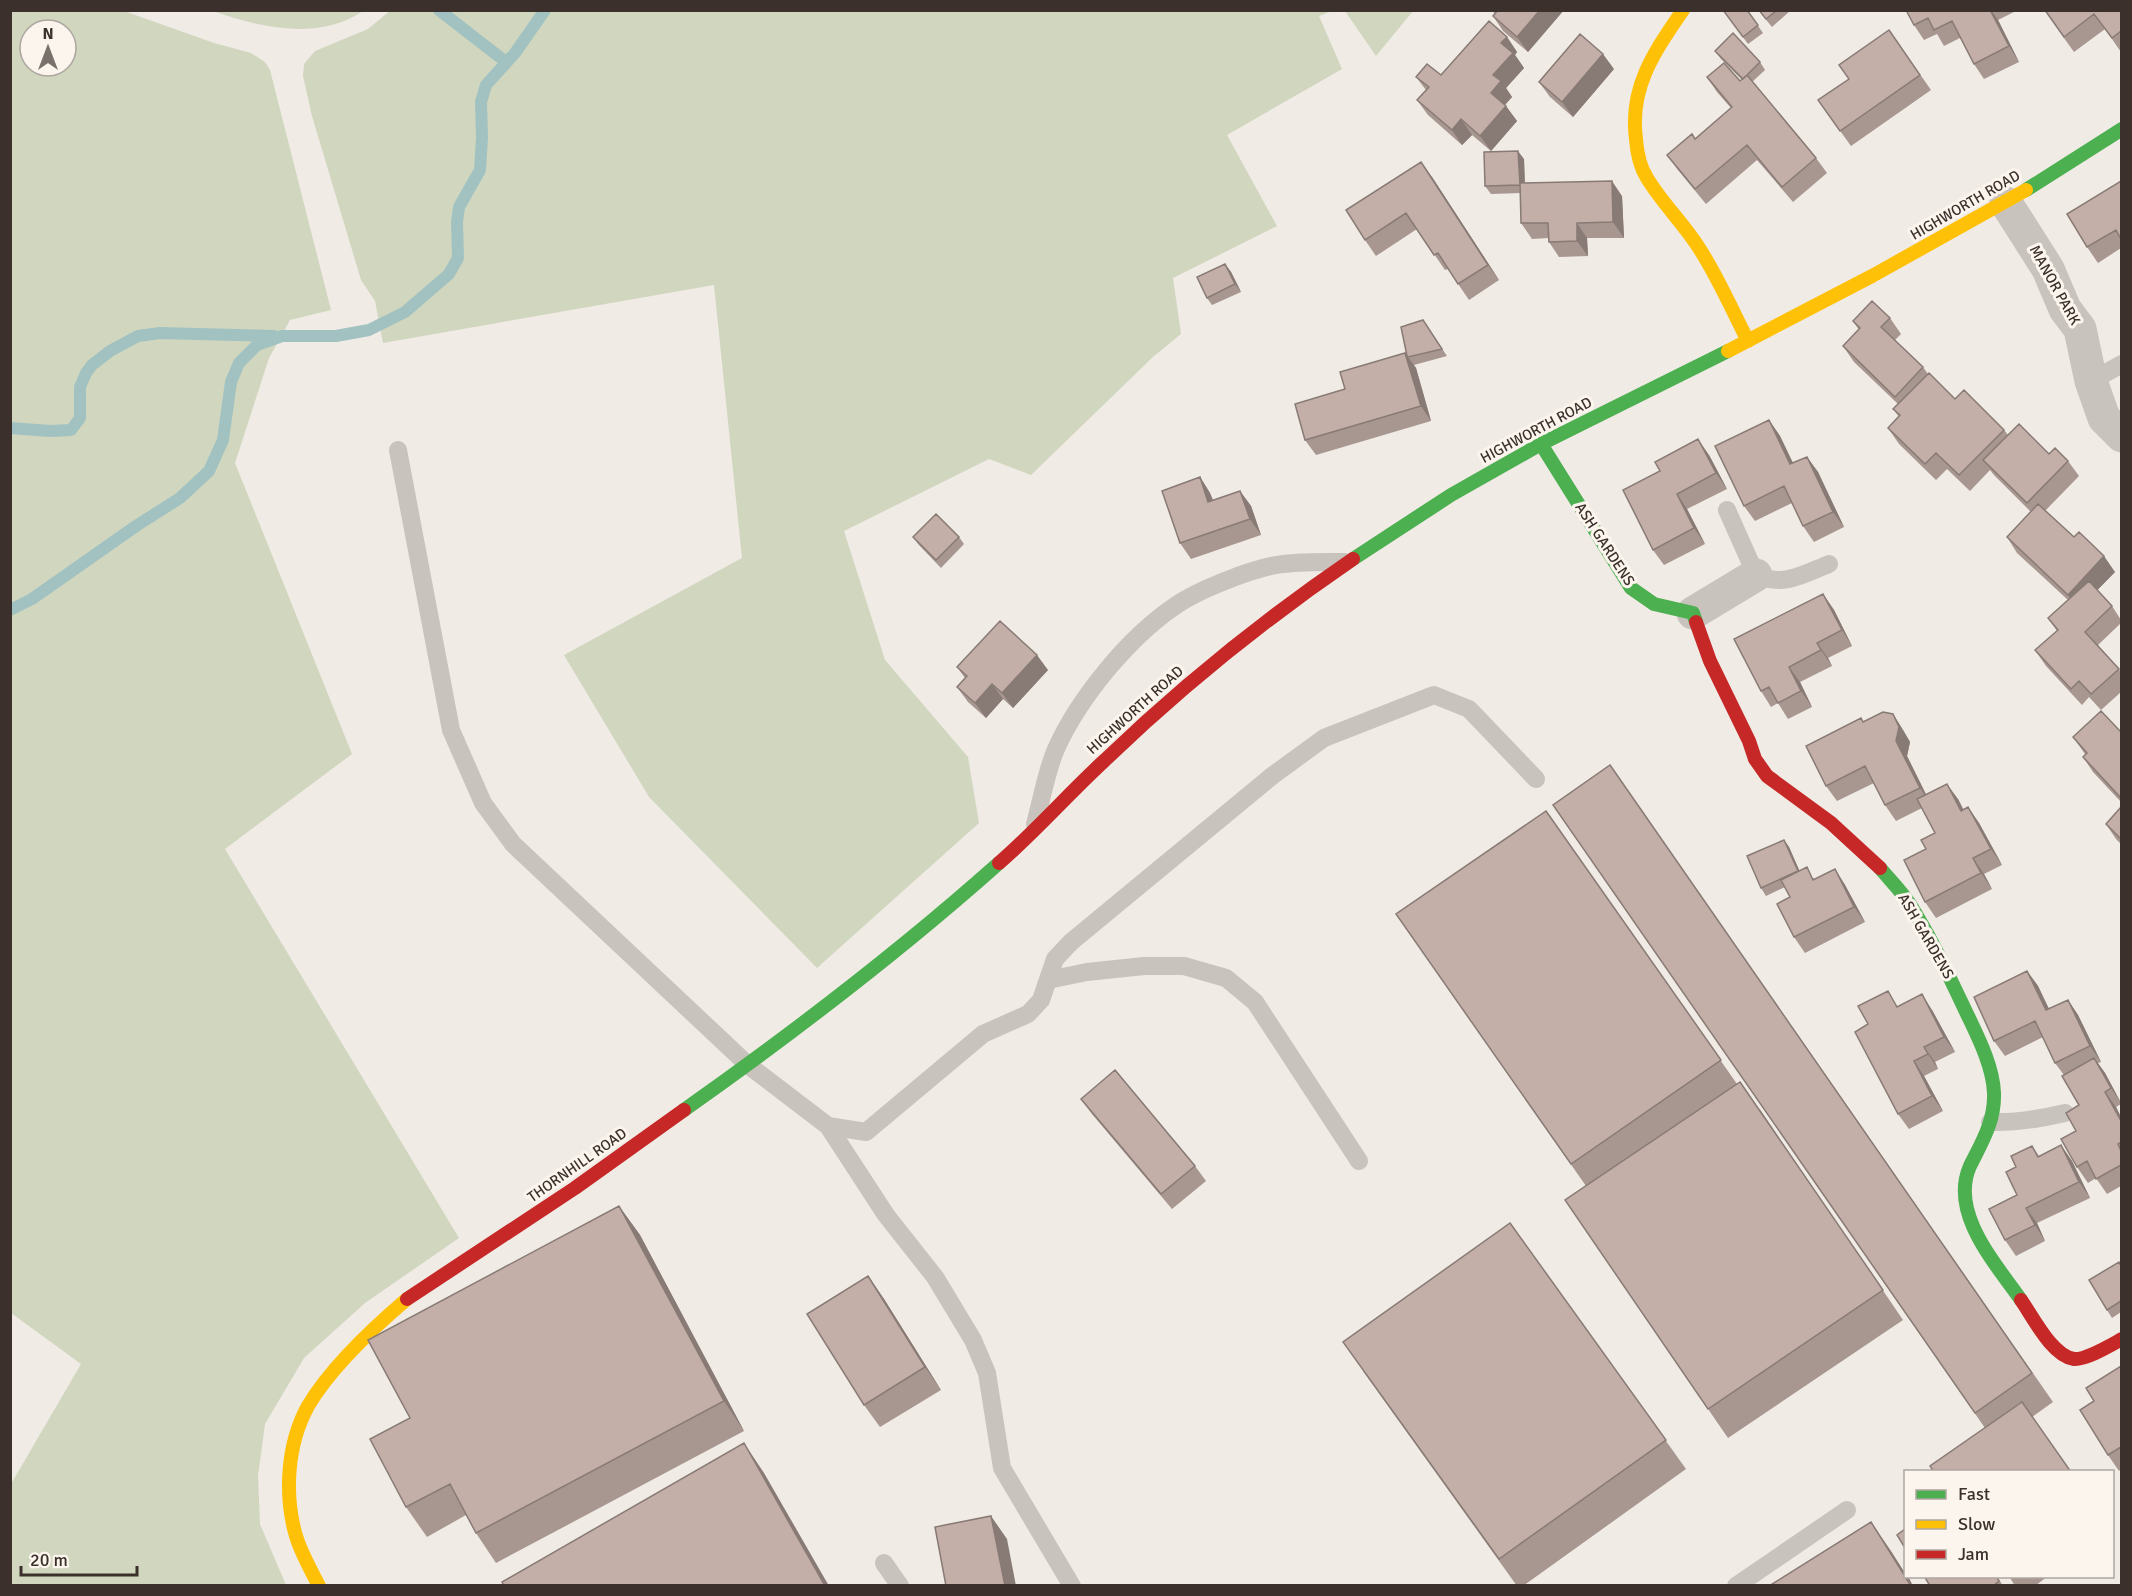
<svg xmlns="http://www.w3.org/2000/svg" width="2132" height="1596" viewBox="0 0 2132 1596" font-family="Signika,sans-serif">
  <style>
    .green { fill: #d1d6bf; fill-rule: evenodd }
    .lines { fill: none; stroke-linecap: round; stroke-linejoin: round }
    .stream { stroke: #a1c2c1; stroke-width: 12 }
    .lane { stroke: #c9c3be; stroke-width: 18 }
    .street { stroke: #c9c3be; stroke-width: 33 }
    .fast { stroke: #4caf50; stroke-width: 14 }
    .slow { stroke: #ffc107; stroke-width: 14 }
    .jam { stroke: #c62828; stroke-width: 14 }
    .wall { fill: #a89690 }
    .shaded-wall { fill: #887a75 }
    .building { fill: #c3afa7; stroke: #887a75; stroke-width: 1.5 }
    .labels { text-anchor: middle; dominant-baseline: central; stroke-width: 6; stroke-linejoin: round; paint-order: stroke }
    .street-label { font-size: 15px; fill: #3b302b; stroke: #fbf5ee }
  </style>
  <rect width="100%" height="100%" fill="#f0ebe5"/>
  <!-- green -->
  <path class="green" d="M11 10 124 11 214 43 251 53 265 62 270 70 331 310 290 320 269 358 235 463 352 754 225 849 459 1238 365 1303 304 1358 265 1424 258 1476 260 1524 286 1585H11V1484L81 1364 11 1313ZM30 30H66V66H30Z
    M391 10 1332 11 1319 16 1342 69 1227 135 1277 226 1173 278 1181 334 1154 356 1031 475 989 459 844 531 885 660 968 757 979 823 817 968 649 797 564 655 742 558 714 285 383 343 375 301 361 280 312 116 303 76 304 64 315 51 368 29Z
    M213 11H363C319 41 260 28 213 11Z
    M1345 11H1413L1376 56Z"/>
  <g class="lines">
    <!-- stream -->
    <path class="stream" d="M439 10 506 62
      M10 428 50 431 71 430 80 418V387L86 373 92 365 110 351 138 336 160 333 274 336
      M10 610 32 599 136 526 180 498 209 471 223 440 231 382 239 363 257 345 282 336H336L369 330 405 312 449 274 458 258 457 222 459 207 480 170 482 137 481 102 486 85 515 53 545 10"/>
    <!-- lane -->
    <path class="lane" d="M2091 381 2122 364
      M398 450 451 730 483 803 513 844 748 1065 828 1126 866 1132 983 1034 1028 1014 1041 1000 1055 959 1071 942 1272 776 1324 738 1434 695 1469 709 1536 779
      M1727 510 1756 575C1784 587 1802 575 1829 564
      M1035 824C1042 799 1046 772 1056 749 1079 698 1128 638 1175 606 1198 590 1249 570 1276 565 1299 561 1322 562 1345 562
      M1048 980 1087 972 1144 966H1184L1226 978 1255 1002 1359 1161
      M1990 1122C2016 1123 2039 1119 2065 1113
      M828 1126 886 1215 935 1277 973 1340 987 1373 1002 1468 1072 1586
      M884 1563 900 1586
      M1736 1586 1847 1510"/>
    <!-- street -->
    <path class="street" d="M2006 203 2048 269 2065 309 2080 329 2091 381 2104 418 2122 436
      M1693 613 1756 575"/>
    <!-- fast -->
    <path class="fast" d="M2026 190 2122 129
      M1541 444 1631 588 1654 604 1693 613 1696 622
      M1353 559 1451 495 1541 444 1728 351
      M1880 868C1890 880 1901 891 1909 903 1932 939 1950 978 1968 1016 1979 1039 1993 1067 1994 1093 1995 1121 1982 1142 1970 1166 1949 1213 1996 1264 2021 1300
      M684 1110C793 1033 899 952 999 863"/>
    <!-- slow -->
    <path class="slow" d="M1683 10C1655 51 1629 87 1636 139 1637 153 1640 167 1647 178 1662 203 1684 224 1699 248 1718 277 1732 310 1748 341
      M1728 351 1872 276 2026 190
      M319 1586C311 1570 301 1553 296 1536 284 1495 287 1444 308 1406 331 1367 373 1328 407 1299"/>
    <!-- jam -->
    <path class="jam" d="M1696 622 1710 661 1749 741 1755 759 1767 776 1831 823 1880 868
      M999 863C1036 831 1068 794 1104 761 1181 687 1265 619 1353 559
      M407 1299 575 1188 684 1110
      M2021 1300C2033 1317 2052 1356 2074 1359 2086 1360 2111 1345 2122 1339"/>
  </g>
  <!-- wall -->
  <path class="wall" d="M1492 10H1564L1528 52 1503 31 1493 16 1495 14Z
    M1723 10H1747L1763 33 1748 44Z
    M1758 10H1791L1772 27Z
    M1906 10H2016V11L1998 20 2019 62 1984 79 1974 64 1960 38 1944 46 1937 34 1924 40 1914 25Z
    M2044 10H2121V52L2105 29 2074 52Z
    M1889 30 1931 90 1851 146 1818 100 1849 79Z
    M1507 37 1517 52 1515 55 1524 68 1506 88 1512 97 1505 105 1517 121 1491 151 1472 135 1462 145 1428 115 1417 100 1426 90 1416 77 1441 75Z
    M1715 51 1760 62 1765 70 1752 82 1816 158 1827 173 1793 202 1757 160 1706 204 1678 170 1667 155 1695 139 1731 108 1717 92 1707 77 1740 81 1742 80 1721 59Z
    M1614 69 1573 117 1550 97 1539 82Z
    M1524 159 1525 183 1622 196 1624 238H1587L1588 256 1559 257 1549 242 1548 238 1532 239 1521 223V193L1491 194 1485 186Z
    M1432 177 1499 280 1469 300 1448 269 1445 270 1417 229 1376 256 1365 240Z
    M2121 181V248L2098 263 2087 247Z
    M1225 264 1231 272 1241 292 1212 305 1207 298Z
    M1890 318 1901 334 1895 340 1923 367 1928 374 1955 399 2004 430 2008 435 2049 454 2068 461 2079 476 2045 511 2074 537 2115 572 2097 590 2112 606 2121 620V623L2098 645 2121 672V692L2101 710 2089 697 2082 705 2046 666 2035 650 2057 631 2048 618 2068 600 2017 553 2007 537 2031 512 1994 475 1990 470 1970 491 1947 469 1936 480 1899 444 1888 428 1899 417 1893 409 1898 404 1854 362 1843 346 1859 330 1853 321Z
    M1423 320 1447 356 1414 365 1416 368 1431 421 1316 455 1305 440 1345 389 1407 356Z
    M1769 420 1780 436 1793 463 1807 457 1818 472 1844 527 1814 542 1803 526 1792 503 1755 521 1744 506Z
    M1709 455 1727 489 1687 509 1705 544 1664 565 1653 550 1623 490Z
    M1200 477 1210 493 1213 500 1240 491 1251 506 1261 535 1191 559 1180 543Z
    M913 537H959L964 544 941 568 918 544Z
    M1823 594 1834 610 1852 646 1828 658 1832 666 1800 682 1812 707 1788 719 1778 703 1771 707 1761 691Z
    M957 667 1048 670 1013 708 1003 699 986 718 968 702 957 687 965 678Z
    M1893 714 1903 730 1910 742 1907 756 1926 794 1958 799 1963 810 1968 807 1979 823 2002 865 1984 874 1992 889 1936 918 1925 902 1926 849 1935 833 1922 808 1896 821 1885 805 1874 783 1837 801 1826 786 1863 721Z
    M2121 732V802L2093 772 2083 757 2085 754 2073 737Z
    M1610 765 2053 1402 2032 1417 1985 1428 1553 805Z
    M2121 807V844L2116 839 2106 824Z
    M1546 811 1737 1084 1761 1111 1903 1320 1728 1438 1708 1409 1586 1186 1396 914Z
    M1784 840 1789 847 1799 870 1815 879 1835 869 1845 885 1865 922 1805 953 1794 937 1790 897 1785 887 1766 896 1761 888Z
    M2027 971 2038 986 2049 1009 2068 1000 2078 1015 2101 1062 2098 1063 2105 1073 2121 1103V1104L2116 1107 2121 1117V1186L2107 1194 2096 1178 2088 1183 2077 1167 2076 1131 2079 1105 2064 1075 2055 1063 2043 1037 2005 1056 1994 1041Z
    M1899 1006 1932 1010 1955 1052 1935 1062 1938 1069 1924 1076 1943 1111 1909 1129 1898 1114 1868 1024Z
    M1081 1099 1195 1166 1206 1181 1172 1209 1092 1114Z
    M2061 1145 2072 1161 2090 1198 2037 1223 2045 1241 2016 1256 2005 1240 2017 1195 2016 1167 2032 1146 2039 1156Z
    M619 1206 640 1235 744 1431 496 1563 476 1533 466 1515 427 1537 406 1507 410 1418Z
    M1510 1223 1686 1469 1523 1586H1517L1363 1371Z
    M2121 1266V1312L2112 1318 2107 1310Z
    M868 1276 884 1299 941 1390 880 1427 864 1405Z
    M2121 1366V1469L2119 1471 2108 1455 2094 1401Z
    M1997 1576 2003 1586H1930Z
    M2009 1576H2048L2035 1586H2015Z"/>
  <!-- shaded-wall -->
  <path class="shaded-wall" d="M1540 10H1564L1528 52 1517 37Z
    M1990 10H1991L1998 20 2019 62 2009 46Z
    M1507 37 1517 52 1515 55 1524 68 1506 88 1512 97 1502 108 1491 93 1493 75 1501 43Z
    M1603 54 1614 69 1573 117 1562 102Z
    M1506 106 1517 121 1491 151 1480 136Z
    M1461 119 1472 135 1462 145 1452 130Z
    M1518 151 1524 159 1525 193 1520 185Z
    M1421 162 1432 177 1499 280 1488 265Z
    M1612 181 1622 196 1624 238 1613 222Z
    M1577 223 1587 238 1588 256 1577 241Z
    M1225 264 1231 272 1241 292 1235 284Z
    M1405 353 1416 368 1431 421 1421 406Z
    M1769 420 1780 436 1801 480 1790 464Z
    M1698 439 1709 455 1727 489 1716 473Z
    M1807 457 1818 472 1844 527 1833 512Z
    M1200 477 1210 493 1219 517 1208 502Z
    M1240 491 1251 506 1261 535 1250 519Z
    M1677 494 1687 509 1705 544 1694 528Z
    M2104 556 2115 572 2078 610 2068 595Z
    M1823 594 1834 610 1852 646 1842 630Z
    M1817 643 1828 658 1832 666 1821 650Z
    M1037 655 1048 670 1013 708 1002 693Z
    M1789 667 1800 682 1812 707 1801 691Z
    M992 684 1003 699 986 718 975 703Z
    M1893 714 1903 730 1910 742 1907 756 1930 803 1920 788 1896 741Z
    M1947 784 1958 799 1972 826 1961 811Z
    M1968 807 1979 823 2002 865 1991 849Z
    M1784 840 1789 847 1803 879 1798 871Z
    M1973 858 1984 874 1992 889 1981 873Z
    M1835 869 1845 885 1865 922 1854 907Z
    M2027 971 2038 986 2057 1026 2046 1010Z
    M1922 994 1932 1010 1955 1052 1944 1037Z
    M2068 1000 2078 1015 2101 1062 2090 1046Z
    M1924 1047 1935 1062 1938 1069 1928 1054Z
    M2094 1058 2105 1073 2121 1103 2111 1088Z
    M1914 1061 1924 1076 1943 1111 1932 1096Z
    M2105 1092 2116 1107 2121 1117V1121Z
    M2061 1145 2072 1161 2090 1198 2079 1182Z
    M619 1206 640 1235 744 1431 724 1401Z
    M2026 1208 2037 1223 2045 1241 2035 1225Z
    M868 1276 884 1299 941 1390 925 1367Z
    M744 1443 764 1473 829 1586H825Z
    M991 1516 1007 1539 1016 1586H1005Z
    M1871 1522 1891 1551 1905 1573V1576Z
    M1906 1576H1908L1913 1586H1911Z"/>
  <!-- building -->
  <path class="building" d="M1498 10H1540L1517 37 1493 16Z
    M1723 10H1747L1758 25 1743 37Z
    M1759 10H1777L1766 19Z
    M1906 10H1990L2009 46 1974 64 1952 21 1934 30 1928 18 1914 25Z
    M2045 10H2121V31L2112 38 2094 14 2064 37Z
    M1489 21 1507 37 1501 43 1513 53 1493 75 1501 81 1491 93 1506 106 1480 136 1461 119 1452 130 1417 100 1429 87 1416 77 1427 64 1441 75Z
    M1889 30 1920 75 1840 131 1818 100 1849 79 1839 65Z
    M1733 33 1760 62 1743 79 1715 51Z
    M1580 34 1603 54 1562 102 1539 82Z
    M1724 63 1740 81 1747 75 1816 158 1782 187 1747 145 1695 189 1667 155 1692 134 1695 139 1732 107 1707 77Z
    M1518 151 1520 185 1485 186 1484 152Z
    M1421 162 1488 265 1458 284 1438 253 1434 255 1406 213 1365 240 1346 210Z
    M1612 181 1613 222 1577 223V241L1549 242 1548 223H1521L1520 183Z
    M2121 181V239L2116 230 2087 247 2067 214Z
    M1225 264 1235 284 1207 298 1197 277Z
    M1872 301 1890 318 1881 327 1923 367 1895 397 1843 346 1860 328 1853 321Z
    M1423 320 1442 349 1408 357 1407 356 1401 327Z
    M1405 353 1421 406 1305 440 1295 404 1345 389 1340 372Z
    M1929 373 1955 399 1964 390 2004 430 1959 475 1936 453 1925 464 1888 428 1900 415 1893 409Z
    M1769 420 1790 464 1807 457 1833 512 1803 526 1784 486 1744 506 1715 446Z
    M2019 424 2049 454 2055 448 2068 461 2027 503 1983 460Z
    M1698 439 1716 473 1677 494 1694 528 1653 550 1623 490 1660 471 1655 462Z
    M1200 477 1208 502 1240 491 1250 519 1180 543 1162 491Z
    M2038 504 2074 537 2079 532 2104 556 2068 595 2007 537Z
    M936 514 959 537 936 560 913 537Z
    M2089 581 2112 606 2085 632 2119 669 2091 694 2079 681 2071 689 2035 650 2058 630 2048 618Z
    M1823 594 1842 630 1817 643 1821 650 1789 667 1801 691 1778 703 1769 687 1761 691 1734 639Z
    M1000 621 1037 655 1002 693 992 684 975 703 957 687 967 676 957 667Z
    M2101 711 2121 732V798L2083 757 2087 753 2073 737Z
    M1883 712 1893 714 1899 727 1896 741 1920 788 1885 805 1865 766 1826 786 1806 746 1861 718 1863 722Z
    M1610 765 2032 1373 1975 1413 1553 805Z
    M1947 784 1961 811 1968 807 1991 849 1973 858 1981 873 1925 902 1904 860 1926 849 1921 840 1935 833 1917 799Z
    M2121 807V839L2106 824Z
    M1546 811 1721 1060 1571 1164 1396 914Z
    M1784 840 1798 871 1761 888 1747 856Z
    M1807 867 1813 880 1835 869 1854 907 1794 937 1777 904 1790 897 1781 880Z
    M2027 971 2046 1010 2068 1000 2090 1046 2055 1063 2035 1021 1994 1041 1974 997Z
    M1888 991 1897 1007 1922 994 1944 1037 1924 1047 1928 1054 1914 1061 1932 1096 1898 1114 1855 1032 1868 1024 1858 1006Z
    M2094 1058 2111 1088 2105 1092 2121 1121V1142L2118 1144 2121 1151V1165L2096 1179 2087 1161 2077 1167 2061 1139 2076 1131 2066 1113 2079 1105 2062 1076Z
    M1115 1070 1195 1166 1161 1194 1081 1099Z
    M1740 1082 1883 1290 1708 1409 1565 1200Z
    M2061 1145 2079 1182 2026 1208 2035 1225 2005 1240 1989 1209 2017 1195 2006 1172 2016 1167 2011 1156 2032 1146 2038 1157Z
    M619 1206 724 1401 476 1533 450 1484 406 1507 370 1439 410 1418 368 1340Z
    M1510 1223 1666 1440 1499 1559 1343 1342Z
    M2119 1262 2121 1266V1301L2107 1310 2089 1280Z
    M868 1276 925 1367 864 1405 807 1314Z
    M2121 1366V1447L2108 1455 2080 1410 2094 1401 2086 1388Z
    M2022 1402 2071 1472H1934L1930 1466Z
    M744 1443 825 1586H504L502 1582Z
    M991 1516 1005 1586H946L935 1527Z
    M1871 1522 1911 1586H1769Z
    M1905 1529V1548L1897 1535Z
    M1924 1576H1996L1999 1581 1993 1586H1930Z"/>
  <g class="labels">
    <!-- street labels -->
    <g class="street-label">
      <text transform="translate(1965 205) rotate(-30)">HIGHWORTH ROAD</text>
      <text transform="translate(2055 285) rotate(61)">MANOR PARK</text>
      <text transform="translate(1536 430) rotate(-28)">HIGHWORTH ROAD</text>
      <text transform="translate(1605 544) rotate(57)">ASH GARDENS</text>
      <text transform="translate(1135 710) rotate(-42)">HIGHWORTH ROAD</text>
      <text transform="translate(1926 936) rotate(60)">ASH GARDENS</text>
      <text transform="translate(577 1165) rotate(-35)">THORNHILL ROAD</text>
    </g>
  </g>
  <!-- border -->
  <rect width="2132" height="1596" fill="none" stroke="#3b302b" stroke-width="24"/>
  <!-- legend -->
  <rect x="1904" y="1470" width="210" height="108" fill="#fbf5ee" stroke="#aea6a0" stroke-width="1.5"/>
  <rect x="1916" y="1490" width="30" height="9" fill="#4caf50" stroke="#aea6a0" stroke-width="1.5"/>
  <text x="1958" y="1500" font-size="18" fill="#3b302b">Fast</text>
  <rect x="1916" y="1520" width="30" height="9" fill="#ffc107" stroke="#aea6a0" stroke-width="1.5"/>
  <text x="1958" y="1530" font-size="18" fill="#3b302b">Slow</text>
  <rect x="1916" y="1550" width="30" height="9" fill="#c62828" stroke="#aea6a0" stroke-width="1.5"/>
  <text x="1958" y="1560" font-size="18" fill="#3b302b">Jam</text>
  <!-- north arrow -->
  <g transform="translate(48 48)"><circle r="28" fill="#fbf5ee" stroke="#aea6a0" stroke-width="1.5"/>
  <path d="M0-4.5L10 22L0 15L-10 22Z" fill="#7a716c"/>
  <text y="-9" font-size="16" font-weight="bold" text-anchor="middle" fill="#3b302b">N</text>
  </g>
  <!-- scale -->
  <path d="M21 1566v9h116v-9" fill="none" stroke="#3b302b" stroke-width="3"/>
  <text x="30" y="1566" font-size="18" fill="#3b302b" stroke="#fbf5ee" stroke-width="4.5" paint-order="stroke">20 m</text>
</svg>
